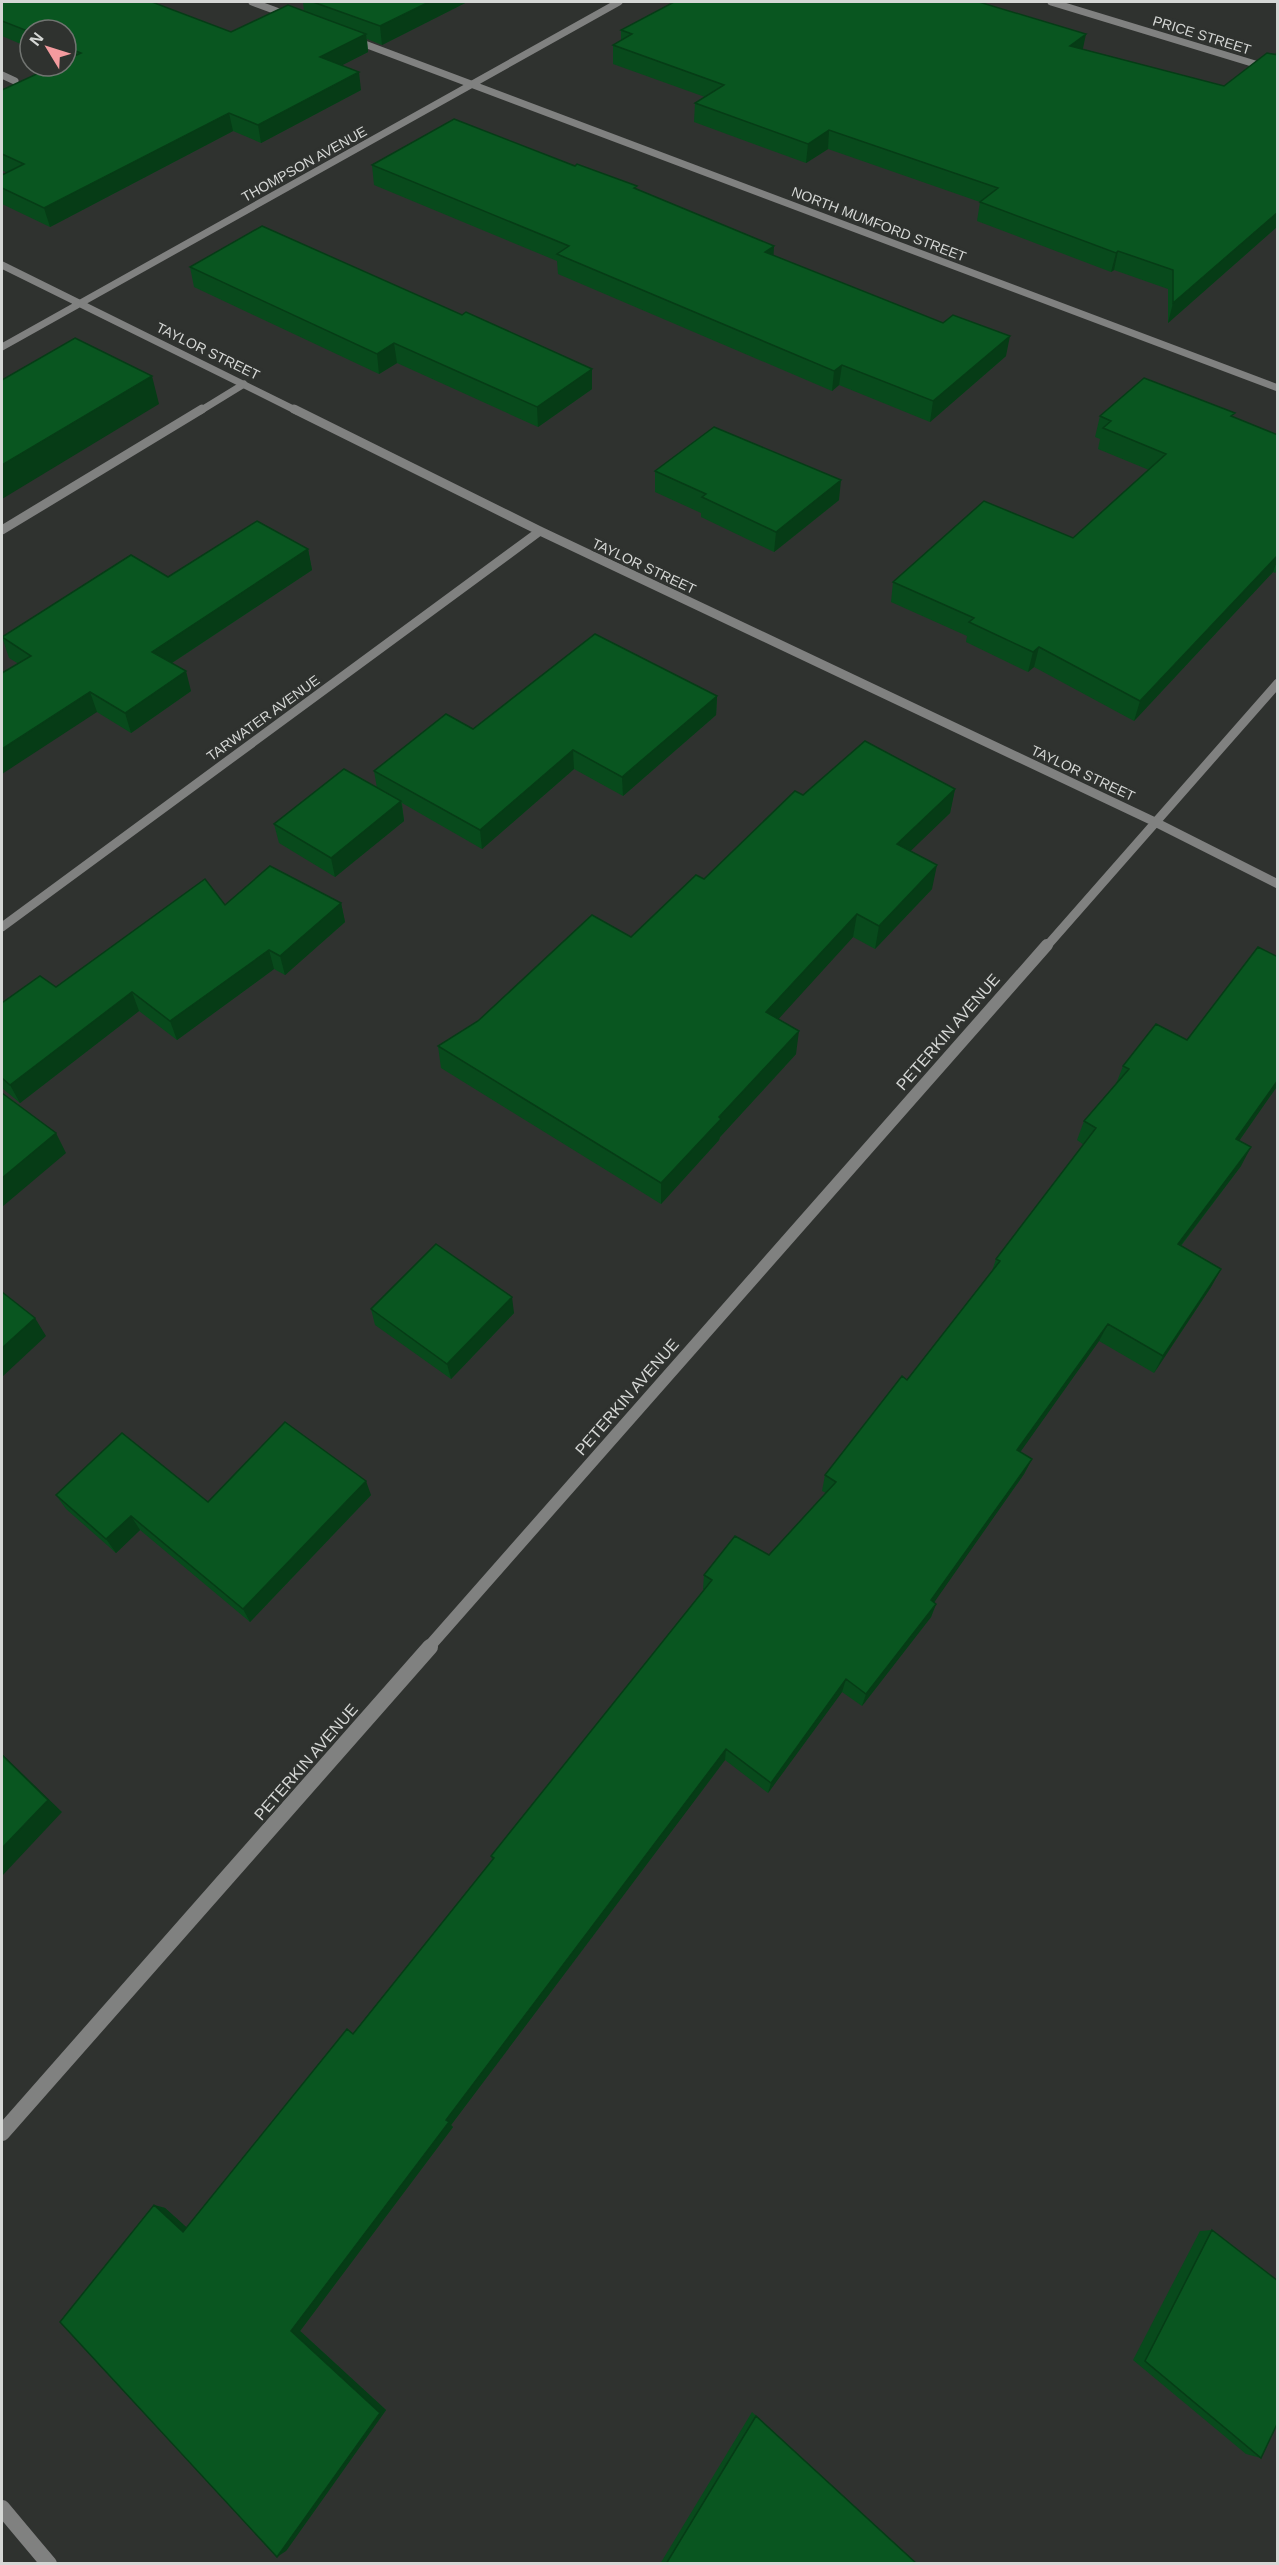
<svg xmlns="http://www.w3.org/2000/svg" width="1279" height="2565" viewBox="0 0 1279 2565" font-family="Arial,sans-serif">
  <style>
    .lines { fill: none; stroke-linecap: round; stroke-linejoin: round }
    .lane-far1 { stroke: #808180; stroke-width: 7 }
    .lane { stroke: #808180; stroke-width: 9 }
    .street-far3 { stroke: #808180; stroke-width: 7 }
    .street-far2 { stroke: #808180; stroke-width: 9 }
    .street-far1 { stroke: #808180; stroke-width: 12 }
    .street { stroke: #808180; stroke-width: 16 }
    .wall { fill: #084a1c }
    .shaded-wall { fill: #063c16 }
    .building { fill: #095620; stroke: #063c16; stroke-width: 1.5 }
    .labels { text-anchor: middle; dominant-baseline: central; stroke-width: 6; stroke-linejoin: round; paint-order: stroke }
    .far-street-label { font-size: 14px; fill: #d5d7d5; stroke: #2f322f }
    .street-label { font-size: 16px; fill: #d5d7d5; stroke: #2f322f }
  </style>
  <rect width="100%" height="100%" fill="#2f322f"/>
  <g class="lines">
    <!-- lane-far1 -->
    <path class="lane-far1" d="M2 75 15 81
      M200 411 244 384"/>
    <!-- lane -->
    <path class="lane" d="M2 530 202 409"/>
    <!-- street-far3 -->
    <path class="street-far3" d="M252 2 290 16
      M1051 2 1278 71
      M354 40 1278 388
      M2 265 297 411
      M2 347 619 2"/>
    <!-- street-far2 -->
    <path class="street-far2" d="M294 409 540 531 1155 822 1278 884
      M2 927 540 531
      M1046 947 1278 683"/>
    <!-- street-far1 -->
    <path class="street-far1" d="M428 1648 1047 945"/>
    <!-- street -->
    <path class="street" d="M2 2133 430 1647
      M2 2508 49 2564"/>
  </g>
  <!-- wall -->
  <path class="wall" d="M2 2 231 32 304 11 303 2H467L382 45 367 39 368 52 342 65 361 90 261 143 233 131 50 227 2 204V175L7 173 2 170V90L66 66V30H30V48L2 36Z
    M621 30 1083 49 1224 86 1275 55 1278 46V226L1168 323V289L1114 270 1111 272 977 221 980 202 828 149 806 163 694 122 695 103 705 97 613 64V45L621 41Z
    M372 165 637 190 774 256 1006 356 930 422 839 385 832 391 558 274 557 261 374 185Z
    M190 267 592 389 538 427 397 363 379 374 194 287Z
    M1100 416 1233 417 1278 435V570L1275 573 1273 572 1134 721 1034 667 1028 672 966 642 967 636 891 602 893 582 1073 538 1149 470 1098 449 1100 439 1095 437Z
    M655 471 839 500 774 552 701 517V513L655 492Z
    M308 549 312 570 172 663 191 691 131 733 9 658 2 637 168 577Z
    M717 696 716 715 623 796 574 769 482 849 402 803 404 821 335 877 279 843 274 824 377 788 374 771 473 729Z
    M955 789 950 813 910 851 932 889 875 949 853 937 778 1019 796 1054 720 1137 719 1140 661 1204 441 1068 438 1046 631 937 704 879 803 795Z
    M341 903 345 922 285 975 274 969 177 1040 139 1011 20 1103 2 1088V1003L56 987 225 905Z
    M1278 957V1085L1239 1141 1241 1166 1181 1246 1221 1269 1211 1287 1154 1373 1099 1341 1020 1452 1032 1459 1024 1474 934 1602 936 1604 931 1617 862 1706 842 1692 768 1793 725 1760 451 2125 453 2127 300 2331 386 2410 286 2551 154 2205 165 2208 187 2228 353 2034 492 1860 491 1856 704 1590 703 1589 704 1575 769 1555 826 1493 822 1491 825 1475 907 1380 992 1271 996 1259 1084 1145 1077 1140 1084 1121 1116 1084 1123 1066 1187 1040Z
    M371 1309 514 1313 451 1379 375 1325Z
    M56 1495 208 1502 371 1495 250 1622 140 1530 116 1553 66 1509Z
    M1212 2230 1261 2458 1246 2454 1133 2360 1200 2231Z
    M752 2412 917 2564H660Z"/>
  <!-- shaded-wall -->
  <path class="shaded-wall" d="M429 2H467L382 45 380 26Z
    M366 34 368 52 323 75 320 57Z
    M1086 34 1082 53 1070 46Z
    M359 72 361 90 261 143 258 125Z
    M229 113 233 131 50 227 44 208Z
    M829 130 828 149 806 163 808 144Z
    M1278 212V226L1168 323 1173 303Z
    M774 246 773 266 765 252Z
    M1118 251 1114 270 1111 272 1116 253Z
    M1010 336 1006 356 930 422 933 401Z
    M394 343 397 363 379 374 377 354Z
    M842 365 839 385 832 391 834 371Z
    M592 369V389L538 427 537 407Z
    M152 376 159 404 2 499V465Z
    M841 480 839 500 774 552 776 532Z
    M308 549 312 570 158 672 152 652Z
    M1278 555V559L1273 572 1134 721 1140 701Z
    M1039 647 1034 667 1028 672 1033 652Z
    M186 671 191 691 131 733 125 713Z
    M90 692 97 712 2 774V749Z
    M717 696 716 715 623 796 622 777Z
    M573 750 574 769 482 849 480 830Z
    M955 789 950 813 893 868 897 844Z
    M401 801 404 821 335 877 331 858Z
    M937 865 932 889 875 949 879 926Z
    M341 903 345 922 285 975 280 956Z
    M857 914 853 937 764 1035 766 1012Z
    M269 950 274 969 177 1040 170 1021Z
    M132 992 139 1011 20 1103 10 1085Z
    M799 1031 796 1054 720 1137 719 1140 661 1204V1183L719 1117Z
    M1278 1080V1085L1227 1158 1236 1139Z
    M56 1133 66 1153 2 1207V1178Z
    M1251 1147 1241 1166 1168 1262 1178 1244Z
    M1221 1269 1211 1287 1154 1373 1163 1356Z
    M512 1297 514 1313 451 1379 447 1364Z
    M35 1318 46 1336 2 1377V1348Z
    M1108 1324 1099 1341 1011 1465 1017 1450Z
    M1032 1459 1024 1474 926 1614 931 1600Z
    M366 1481 371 1495 250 1622 243 1609Z
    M131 1516 140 1530 116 1553 106 1539Z
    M936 1604 931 1617 862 1706 866 1694Z
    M846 1679 842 1692 768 1793 771 1783Z
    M726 1749 725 1760 451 2125 453 2127 300 2331 386 2410 286 2551 277 2557 291 2331 446 2120Z
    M2 1754 62 1812 2 1876Z
    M154 2205 165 2208 194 2234 183 2232Z"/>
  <!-- building -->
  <path class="building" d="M2 2H152L231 32 288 5 366 34 320 57 359 72 258 125 229 113 44 208 2 188V175L24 164 2 154V90L54 66H66V60L81 53 66 47V30H30V32L2 21Z
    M313 2H429L380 26Z
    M674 2H979L1086 34 1070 46 1224 86 1267 53 1278 55V212L1173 303V270L1118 251 1116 253 980 202 998 188 829 130 808 144 695 103 724 85 613 45 632 34 621 30Z
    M454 119 575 166 577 164 637 186 634 188 774 246 765 252 943 323 953 315 1010 336 933 401 842 365 834 371 557 254 569 246 372 165Z
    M262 226 462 315 466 312 592 369 537 407 394 343 377 354 190 267Z
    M75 338 152 376 2 465V380Z
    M1144 378 1235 413 1231 416 1278 435V555L1140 701 1039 647 1033 652 969 622 974 618 893 582 984 501 1073 538 1166 454 1103 428 1111 421 1100 416Z
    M714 427 841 480 776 532 702 497 706 494 655 471Z
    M257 521 308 549 152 652 186 671 125 713 90 692 2 749V673L31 656 2 637 131 555 168 577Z
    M595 634 717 696 622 777 573 750 480 830 374 771 446 714 473 729Z
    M865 741 955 789 897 844 937 865 879 926 857 914 766 1012 799 1031 719 1117 721 1119 661 1183 438 1046 478 1021 592 915 631 937 696 875 704 879 795 791 803 795Z
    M344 769 401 801 331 858 274 824Z
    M270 866 341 903 280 956 269 950 170 1021 132 992 10 1085 2 1078V1003L40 976 56 987 205 879 225 905Z
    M1258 947 1278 957V1080L1236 1139 1251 1147 1178 1244 1221 1269 1163 1356 1108 1324 1017 1450 1032 1459 931 1600 936 1604 866 1694 846 1679 771 1783 726 1749 446 2120 449 2122 291 2331 380 2413 277 2557 60 2322 154 2205 183 2232 347 2029 353 2034 494 1858 491 1856 712 1580 704 1575 735 1536 769 1555 836 1482 825 1475 902 1376 907 1380 1000 1261 996 1259 1096 1128 1084 1121 1129 1069 1123 1066 1156 1024 1187 1040Z
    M2 1093 56 1133 2 1178Z
    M436 1244 512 1297 447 1364 371 1309Z
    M2 1292 35 1318 2 1348Z
    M285 1422 366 1481 243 1609 131 1516 106 1539 56 1495 122 1433 208 1502Z
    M2 1755 48 1800 2 1848Z
    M1212 2230 1278 2281V2422L1261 2458 1145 2361Z
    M756 2416 917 2564H666Z"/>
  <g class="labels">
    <!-- far-street labels -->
    <g class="far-street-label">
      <text transform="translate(1202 35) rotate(17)">PRICE STREET</text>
      <text transform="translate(304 164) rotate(-29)">THOMPSON AVENUE</text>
      <text transform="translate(879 224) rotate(21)">NORTH MUMFORD STREET</text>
      <text transform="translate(208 351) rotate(26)">TAYLOR STREET</text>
      <text transform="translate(644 566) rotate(25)">TAYLOR STREET</text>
      <text transform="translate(263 718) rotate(-36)">TARWATER AVENUE</text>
      <text transform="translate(1083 773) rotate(25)">TAYLOR STREET</text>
    </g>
    <!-- street labels -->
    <g class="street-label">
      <text transform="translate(948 1032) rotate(-49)">PETERKIN AVENUE</text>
      <text transform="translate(627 1397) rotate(-49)">PETERKIN AVENUE</text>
      <text transform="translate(306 1762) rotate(-49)">PETERKIN AVENUE</text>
    </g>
  </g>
  <!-- border -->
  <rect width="1279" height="2565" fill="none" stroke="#d5d7d5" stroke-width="6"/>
  <!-- north arrow -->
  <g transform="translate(48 48) rotate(308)"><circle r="28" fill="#2f322f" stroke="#717471" stroke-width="1.5"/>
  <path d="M0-4.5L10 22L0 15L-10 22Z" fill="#f49b9f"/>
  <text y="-9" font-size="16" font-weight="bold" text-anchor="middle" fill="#d5d7d5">N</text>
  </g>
</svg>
